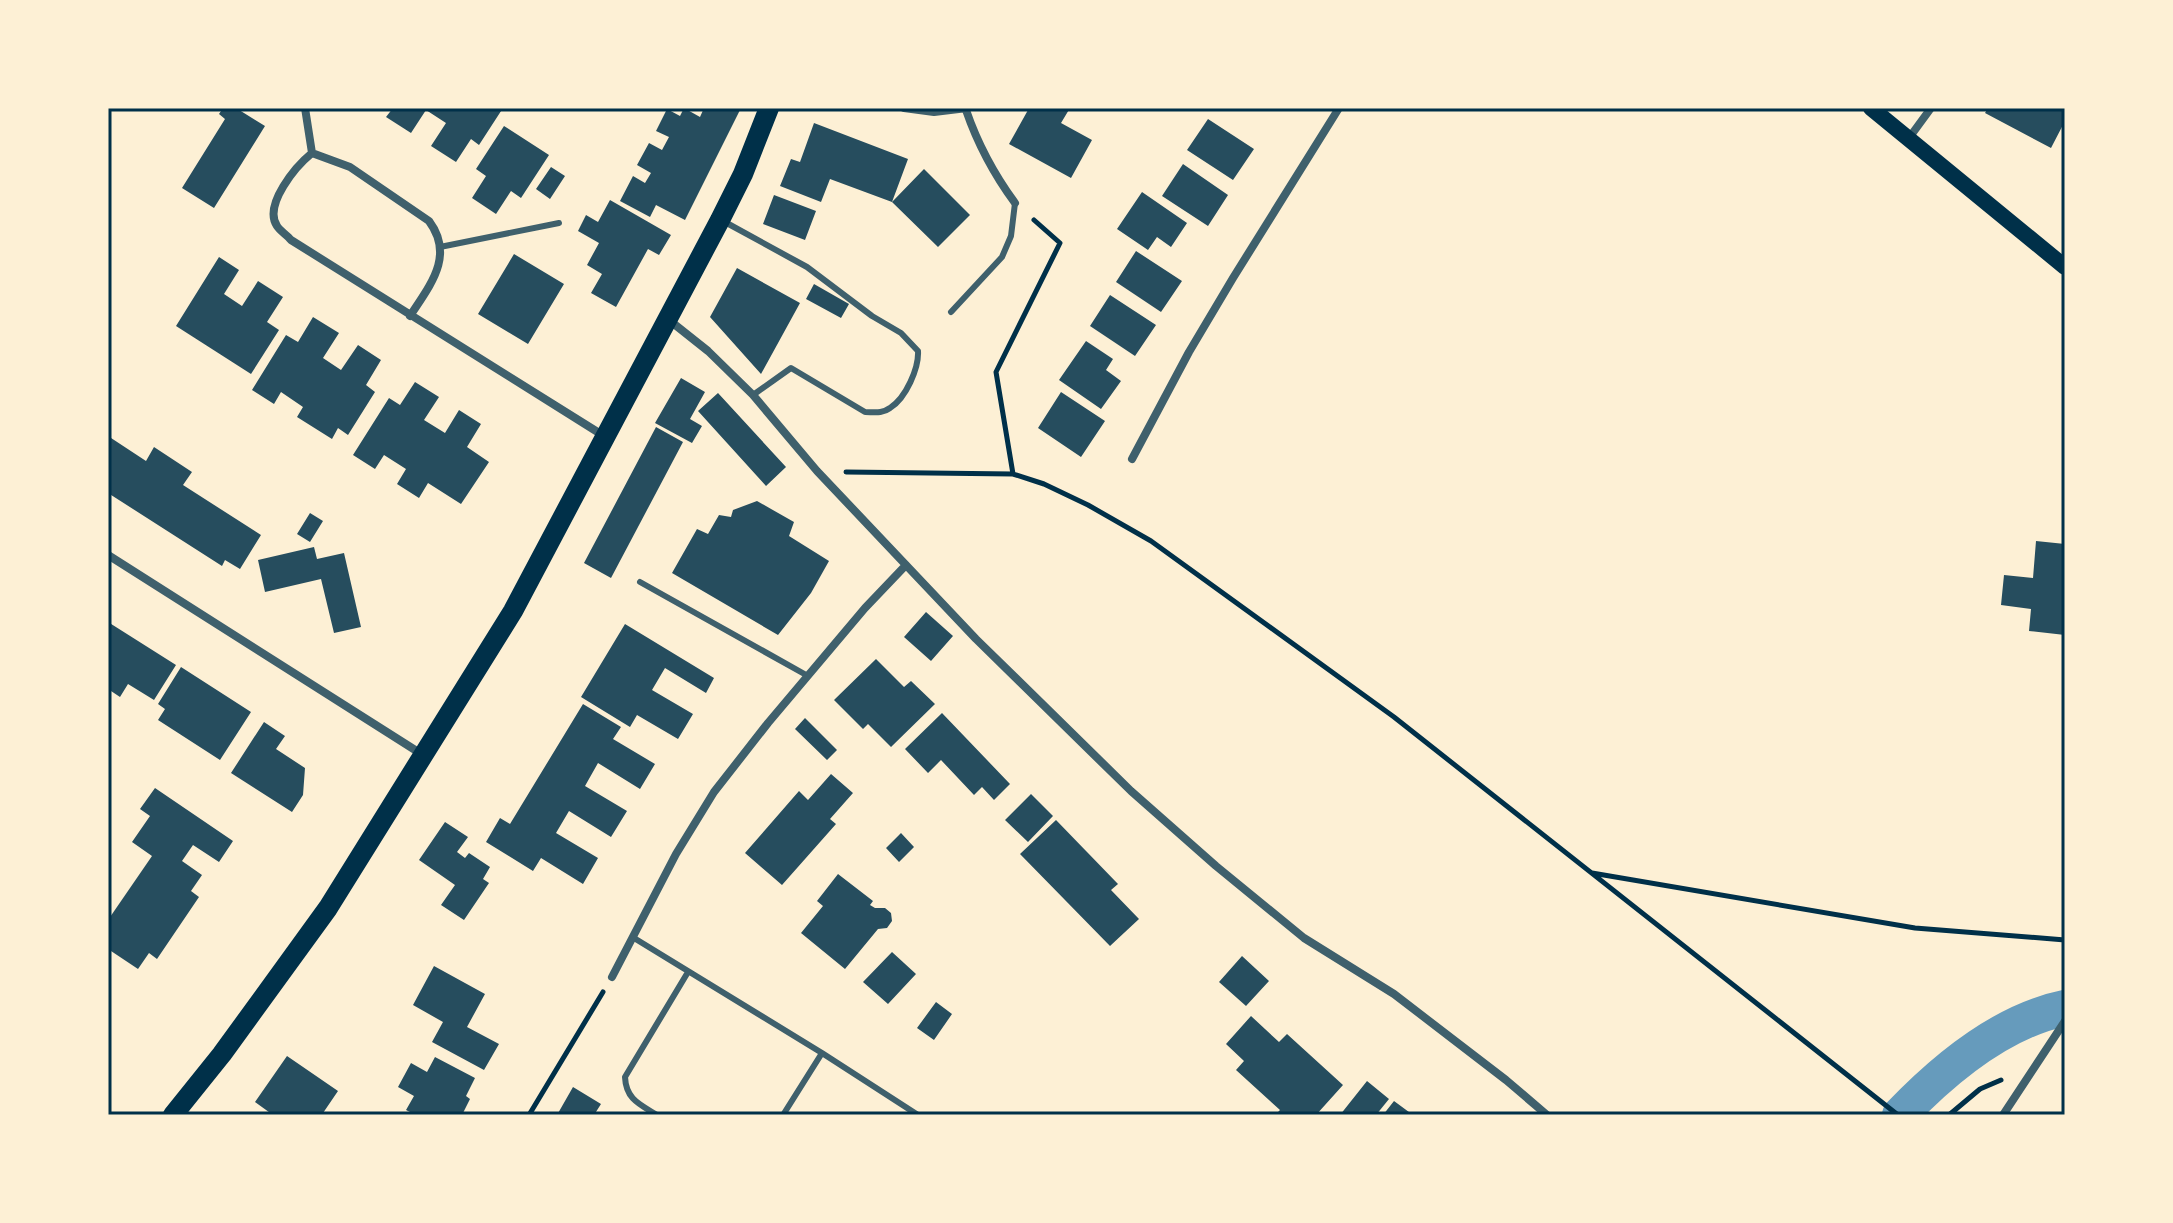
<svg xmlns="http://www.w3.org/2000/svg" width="2173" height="1223" viewBox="0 0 2173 1223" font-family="Signika,sans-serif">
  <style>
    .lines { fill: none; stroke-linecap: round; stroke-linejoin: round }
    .canal { stroke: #669bbc; stroke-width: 36 }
    .building { fill: #264d5e }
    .path { stroke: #003049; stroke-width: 5 }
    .service { stroke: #3f606c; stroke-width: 6 }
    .minor { stroke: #3f606c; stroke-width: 8 }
    .secondary { stroke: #003049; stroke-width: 16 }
    .primary { stroke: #003049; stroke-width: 20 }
    .neatline { fill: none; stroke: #003049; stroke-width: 3 }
  </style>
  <rect width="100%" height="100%" fill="#fdf0d5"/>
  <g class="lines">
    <!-- canal -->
    <path class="canal" d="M1900 1115C1944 1069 2001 1021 2065 1008"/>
  </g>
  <!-- building -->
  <path class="building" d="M223 108H236L265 126 214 208 182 188 225 119 219 114Z
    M393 108H503L479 145 471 139 456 162 431 146 446 123 426 110 411 133 386 117Z
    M684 108 700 117 704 108H741L685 220 656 205 650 217 620 201 633 176 645 183 651 173 637 165 649 143 662 150 669 137 656 131 667 109 680 116Z
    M1024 108H1070L1061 123 1092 140 1071 178 1009 144 1028 110Z
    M1988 108H2065V121L2051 148 1985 113Z
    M1208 119 1254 149 1233 180 1187 150Z
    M814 123 908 159 892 202 830 179 821 202 780 186 791 159 800 162Z
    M504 126 549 155 521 198 511 191 496 214 472 198 486 176 476 169Z
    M1183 164 1228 195 1208 226 1162 196Z
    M551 167 565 176 550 199 536 189Z
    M924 169 970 215 938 247 892 202Z
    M1142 192 1187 223 1171 247 1157 237 1148 250 1117 229Z
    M774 195 816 211 805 240 763 224Z
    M610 200 671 235 659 255 648 249 616 307 591 293 602 274 587 265 599 243 578 231 586 215 598 222Z
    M1136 251 1182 281 1161 312 1116 282Z
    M514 254 564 284 528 344 478 314Z
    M219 257 239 270 224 294 242 306 258 281 283 297 267 322 279 330 251 374 176 326Z
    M737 268 800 303 761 374 710 317Z
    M814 284 849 304 841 318 806 299Z
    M1110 295 1156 325 1135 356 1090 326Z
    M313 317 339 333 323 358 341 370 358 345 381 360 366 385 375 392 348 435 338 428 332 439 297 417 303 407 281 392 274 404 252 390 286 335 298 342Z
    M1086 341 1113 359 1106 370 1121 381 1101 409 1059 380Z
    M681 378 705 392 690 419 702 426 692 443 655 423Z
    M415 382 439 397 424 420 445 433 459 410 481 424 467 447 489 462 461 504 428 483 419 498 397 484 406 469 384 455 375 469 353 455 389 398 400 405Z
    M1061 392 1105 421 1081 457 1038 428Z
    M718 393 786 467 766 486 698 411Z
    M656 427 683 442 611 578 584 563Z
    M108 436 146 461 154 447 192 472 183 485 261 535 240 569 225 560 222 566 108 493Z
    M757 501 794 522 789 536 829 561 811 593 778 635 672 573 697 529 708 534 719 515 731 517 733 510Z
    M310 513 323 521 310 542 297 534Z
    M2036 541 2065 544V635L2029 631 2031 609 2001 605 2004 575 2033 578Z
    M314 547 317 559 344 553 361 627 334 633 321 579 265 592 258 560Z
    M926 612 953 636 931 661 904 637Z
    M108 622 176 665 154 700 128 684 120 697 108 689Z
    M625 624 714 678 706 693 665 668 652 690 693 714 678 739 637 715 630 727 581 697Z
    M876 659 904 687 911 681 935 704 891 747 868 724 863 729 834 700Z
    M181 667 251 712 220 760 158 720 165 709 158 704Z
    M583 704 621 727 613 739 655 764 640 789 598 763 585 786 627 811 611 837 569 811 556 833 598 858 583 884 541 858 533 871 486 842 500 818 510 824Z
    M942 713 1010 784 994 800 982 787 974 795 941 760 928 773 905 749Z
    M805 718 837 750 827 760 795 729Z
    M264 722 285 736 276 749 305 768 303 795 292 812 231 773Z
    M831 774 853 793 830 819 836 824 782 885 745 853 799 791 808 800Z
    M155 788 233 841 219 862 193 845 182 861 202 875 191 891 199 897 157 959 149 953 138 969 108 949V920L152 856 132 842 150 816 140 809Z
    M1031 794 1053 816 1028 842 1005 820Z
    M1056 820 1118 884 1111 890 1139 919 1110 946 1020 854Z
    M445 822 468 837 457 852 465 858 469 853 490 867 483 879 489 883 464 920 441 905 455 885 419 860Z
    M901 833 914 847 899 862 886 848Z
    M838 874 873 901 870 905 875 908H885L891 913 892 921 887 928 878 929 845 969 801 933 823 906 817 901Z
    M892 952 916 974 888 1004 863 982Z
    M1242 956 1269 981 1246 1006 1219 982Z
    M434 966 485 994 467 1027 499 1044 484 1070 432 1042 443 1022 413 1005Z
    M936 1002 952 1014 934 1040 917 1028Z
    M1251 1016 1279 1042 1287 1034 1343 1085 1316 1115H1275L1280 1110 1236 1070 1244 1061 1226 1044Z
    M287 1056 338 1091 323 1113 326 1115H273L255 1102Z
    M435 1057 475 1078 466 1096 470 1099 462 1115H416L406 1110 414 1096 398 1087 411 1063 427 1072Z
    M1367 1081 1389 1099 1376 1115H1340Z
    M573 1087 601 1104 594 1115H557Z
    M1394 1101 1413 1115H1383Z"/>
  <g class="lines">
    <!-- path -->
    <path class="path" d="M846 472 1013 474 1044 484 1088 505 1151 541 1394 717 1898 1115
      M1013 474 996 372 1060 243 1034 220
      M1592 873 1915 928 2065 940
      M529 1115 603 992
      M1949 1115 1980 1089 2001 1080"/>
    <!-- service -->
    <path class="service" d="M723 221 807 267 872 316 901 333 918 351C919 368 906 398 890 408 882 414 874 412 865 412L791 368 753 395
      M440 247 559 223
      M951 312 1002 257 1011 236 1015 203
      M640 582 808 676
      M634 938 822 1053 918 1115
      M657 1115C639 1104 626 1099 625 1077L688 972
      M783 1115 822 1053"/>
    <!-- minor -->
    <path class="minor" d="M305 108 312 153C296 166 263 205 277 226 280 231 287 235 291 240L604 436
      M904 108 934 112 967 108
      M966 110C978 145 993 173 1015 203
      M1909 138 1931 108
      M312 153 350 167 429 221C455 256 430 285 410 316
      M669 320 708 351 753 395 817 471 976 639 1131 791 1216 866 1304 938 1394 994 1506 1080 1547 1115
      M1132 459 1189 352 1233 278 1339 108
      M108 555 423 755
      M612 977 676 854 714 792 768 723 865 608 906 565
      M2003 1115 2065 1021"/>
    <!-- secondary -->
    <path class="secondary" d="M1871 108 2065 267"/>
    <!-- primary -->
    <path class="primary" d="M173 1115 222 1054 328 908 513 611 720 220 743 174 769 108"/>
  </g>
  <!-- border -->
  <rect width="2173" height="1223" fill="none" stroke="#fdf0d5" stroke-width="220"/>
  <rect x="110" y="110" width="1953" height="1003" class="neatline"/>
</svg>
